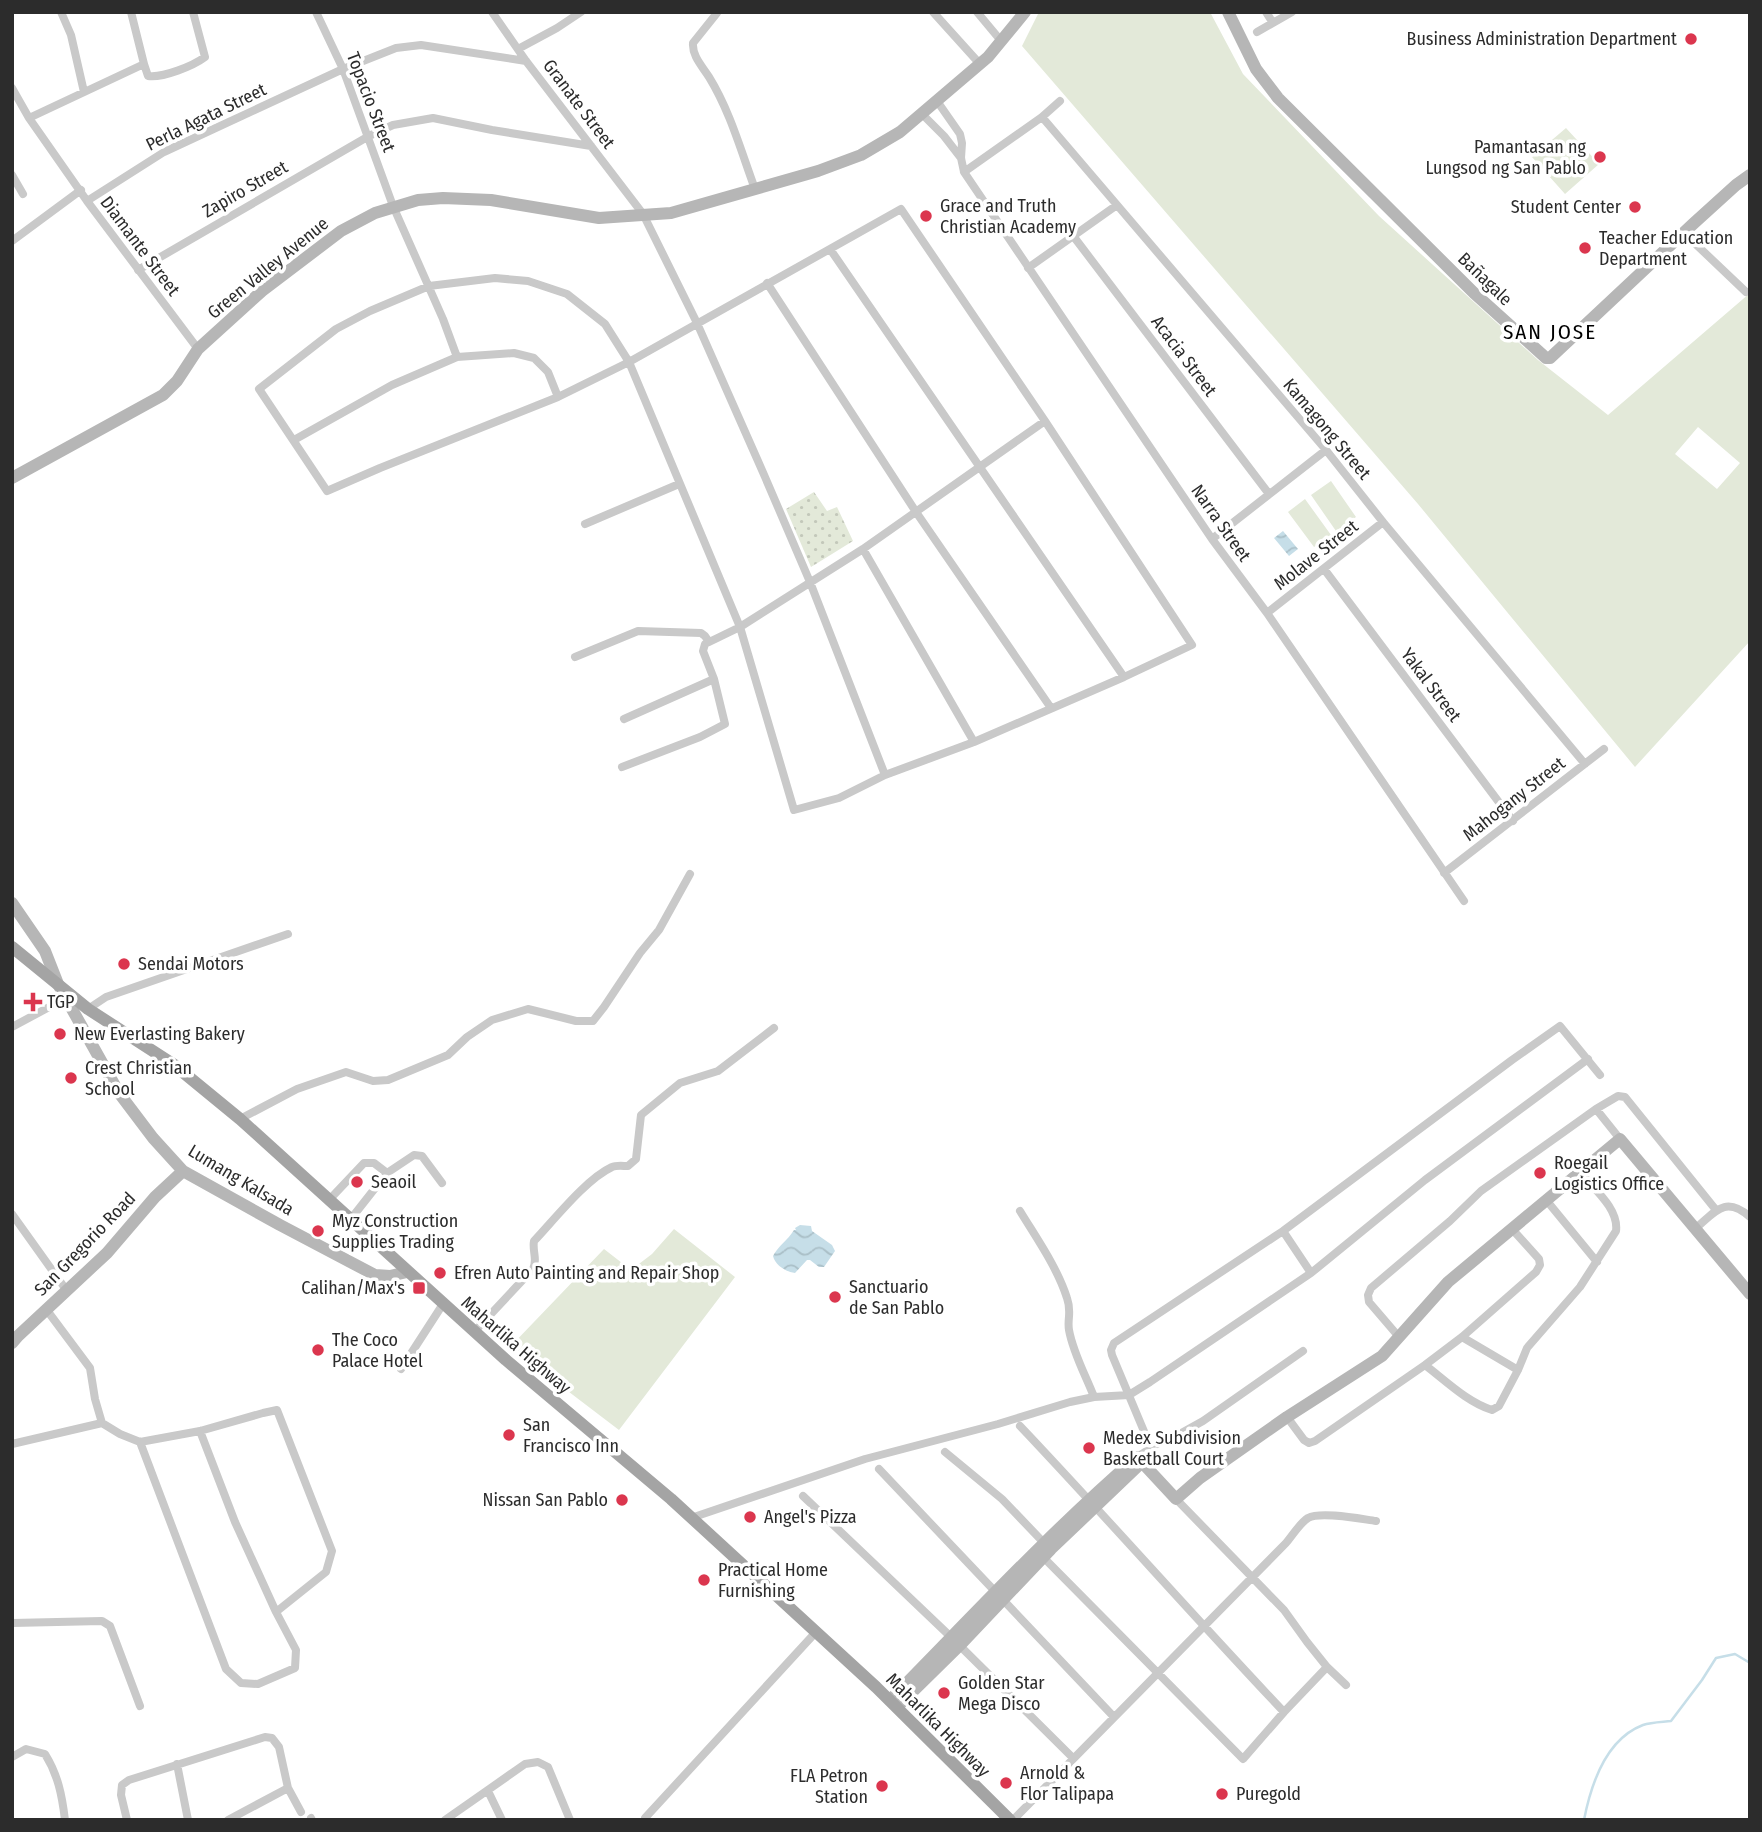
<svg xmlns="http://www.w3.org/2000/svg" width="1762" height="1832" viewBox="0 0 1762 1832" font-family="'Fira Sans Condensed',sans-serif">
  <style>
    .grass { fill: #e3e9d9; fill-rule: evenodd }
    .garden { fill: url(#garden-dots) }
    .water { fill: url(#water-waves) }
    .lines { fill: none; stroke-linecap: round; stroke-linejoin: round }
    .stream { stroke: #c6dee8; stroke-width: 2.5 }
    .street { stroke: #c9c9c9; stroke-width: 8 }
    .secondary { stroke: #b6b6b6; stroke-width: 12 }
    .primary { stroke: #a4a4a4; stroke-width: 12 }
    .poi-dot { fill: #db364e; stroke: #fff; stroke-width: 2.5 }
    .labels { text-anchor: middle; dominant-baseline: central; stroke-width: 7; stroke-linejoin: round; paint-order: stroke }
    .poi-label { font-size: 18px; fill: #2c2c2c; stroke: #fff; text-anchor: start }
    .street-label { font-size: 18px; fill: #2c2c2c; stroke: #fff }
    .quarter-label { font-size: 21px; letter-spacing: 2px; fill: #000; stroke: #fff }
  </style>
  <defs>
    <pattern id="garden-dots" width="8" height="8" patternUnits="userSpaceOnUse" patternTransform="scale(1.75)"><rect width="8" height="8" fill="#e3e9d9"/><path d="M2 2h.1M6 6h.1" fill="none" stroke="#c3c8ba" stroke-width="1.8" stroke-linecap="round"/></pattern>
    <pattern id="water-waves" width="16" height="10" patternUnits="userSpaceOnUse" patternTransform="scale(1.75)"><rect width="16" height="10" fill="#c6dee8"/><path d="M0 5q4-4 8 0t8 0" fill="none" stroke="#aabfc7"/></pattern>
  </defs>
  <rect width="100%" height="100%" fill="#fff"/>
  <!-- grass -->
  <path class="grass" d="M1039 12H1210L1243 74 1379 216 1538 360 1608 415 1750 293V641L1635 767 1418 504 1022 46ZM1698 427 1740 463 1717 489 1675 454Z
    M1566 128 1599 164 1565 194 1532 157Z
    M1331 481 1356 517 1336 531 1311 495Z
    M1305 499 1331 535 1314 547 1288 512Z
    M674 1229 735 1277 619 1430 510 1347 604 1249 631 1270 652 1254Z"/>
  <!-- garden -->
  <path class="garden" d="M814 492 827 511 837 507 853 541 811 567 786 509Z"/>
  <!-- water -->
  <path class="water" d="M1283 531 1298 549 1289 556 1274 538Z
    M800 1225 811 1226 812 1231 832 1245 835 1251 824 1267H819L810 1260H807L795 1273C786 1272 775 1265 773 1256 778 1246 788 1240 794 1230H796L795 1228Z"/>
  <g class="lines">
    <!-- stream -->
    <path class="stream" d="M1584 1820C1591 1784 1606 1739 1643 1725 1651 1722 1662 1722 1671 1721L1702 1680 1716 1658 1735 1654 1750 1663"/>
    <!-- street -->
    <path class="street" d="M61 12 71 35 84 92
      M131 12 144 64 148 76C163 78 193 66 205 57L193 12
      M316 12 343 69 393 206 443 319 457 357
      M492 12 526 61 643 214 697 323 765 477 810 582 885 775
      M933 12 979 63
      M977 12 1002 42
      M1266 12 1273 23
      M717 13 693 43C692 56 702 66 709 77 730 111 741 151 755 189
      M1257 32 1292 12
      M518 49 557 28 581 12
      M12 88 29 118 87 201 198 349
      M937 101 960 134 962 143 961 158 964 172 1212 539 1267 613 1464 901
      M922 114 944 136 961 158
      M1042 117 1326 450 1383 522 1585 764
      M29 118 144 64
      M964 172 1042 117 1060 101
      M12 175 23 194
      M87 201 164 152 343 69 396 48 421 45 526 61
      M1684 233 1746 292
      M1074 237 1269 494
      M12 241 81 190
      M830 249 1124 677
      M1028 268 1117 205
      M138 270 369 136 393 125 433 118 492 130 591 146
      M767 283 916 512 1051 708
      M294 440 392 385 457 357 514 353 534 358 548 372 558 397
      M327 491 380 468 558 397 629 362 901 209 1045 421 1192 645 1124 677 974 742 885 775 839 798 794 810 740 627 629 362 605 324 567 294 528 281 495 278 429 286 370 311 336 329 259 389 327 491
      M585 524 679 484
      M1212 539 1326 450
      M863 549 974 742
      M1324 569 1513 821
      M1267 613 1383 522
      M575 657 638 631 701 633 705 636 709 642
      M624 719 714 679
      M622 767 700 737 725 724 714 679 703 651 705 644 740 627 863 549 1045 421
      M1444 873 1604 749
      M88 1009 106 997 288 934
      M12 1027 66 998
      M1596 1109 1620 1139
      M240 1119 297 1089 346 1072 373 1081 388 1080 448 1055 467 1037 492 1020 528 1009 576 1021H593L604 1007 640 953 659 930 690 874
      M329 1200 364 1163H374L387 1173 414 1155 422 1156 442 1183
      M1547 1201 1597 1262
      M1020 1211C1037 1239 1057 1267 1067 1298 1072 1312 1067 1319 1069 1330 1073 1353 1086 1376 1094 1397
      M12 1214 67 1291
      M350 1220 387 1173
      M1695 1229C1715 1212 1725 1195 1750 1217
      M1283 1231 1311 1273
      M46 1309 90 1368 95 1399 102 1423 120 1434 140 1442 200 1431 263 1413 277 1410 332 1551 326 1572 276 1612
      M474 1332 533 1269C538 1260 532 1251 534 1241 554 1220 586 1179 612 1167 616 1165 623 1166 628 1166L636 1159 641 1115 680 1083 718 1071 774 1028
      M1399 1337 1369 1302 1368 1295 1371 1288 1450 1221 1481 1191 1596 1109 1618 1096 1625 1097 1716 1210
      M1462 1337 1518 1370
      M1425 1365C1446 1381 1467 1402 1492 1410L1499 1406 1518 1370 1527 1348 1580 1287 1616 1231C1619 1209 1594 1189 1581 1173
      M401 1369 443 1304
      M1287 1417 1304 1440 1309 1443 1315 1441 1425 1365 1462 1337 1536 1272 1540 1265 1539 1259 1512 1229
      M1020 1426C1109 1520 1195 1618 1284 1712
      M140 1442 226 1669 241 1683 258 1684 295 1668 296 1650 276 1612 235 1522 200 1431
      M12 1444 102 1423
      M1151 1448 1112 1355 1111 1350 1114 1343 1283 1231 1512 1060 1560 1026 1600 1075
      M945 1452 1002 1499 1045 1544
      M1137 1457 1162 1441 1176 1436 1203 1421 1303 1351
      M879 1469 1114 1717
      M803 1496 952 1638 1073 1758
      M1176 1499 1284 1610 1307 1642 1327 1667 1346 1685
      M691 1518 865 1459 998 1424 1070 1402 1094 1397 1129 1395 1150 1382 1311 1273 1425 1180 1588 1059
      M1042 1556 1243 1759 1284 1712 1327 1667
      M12 1623 102 1621 110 1626 140 1706
      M12 1757 26 1749 45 1754C58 1775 62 1795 65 1820
      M177 1764 188 1820
      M488 1791 502 1820
      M311 1818 312 1820
      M127 1820 121 1795 122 1785 129 1780 265 1737 272 1738 279 1747 288 1788 301 1812
      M228 1820 288 1788
      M445 1820 525 1764 538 1762 548 1767 570 1820
      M646 1820 645 1818 816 1632
      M1013 1820 1286 1543C1292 1536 1300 1523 1308 1518 1321 1511 1361 1519 1376 1521"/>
    <!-- secondary -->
    <path class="secondary" d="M1228 12 1256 69 1278 98 1474 293 1546 358H1550L1693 224 1736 185 1750 175
      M12 478 163 395 177 381 198 349 262 291 341 231 375 213 418 200 443 198 491 200 599 218 671 213 818 171 861 155 900 132 988 57 1025 12
      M12 903 45 951 58 984 119 1093 153 1138 183 1171 280 1225 375 1275 390 1276 407 1272
      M12 1343 18 1336 107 1253 155 1197 183 1171
      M890 1700C971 1618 1049 1533 1137 1457L1176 1499 1200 1478 1287 1417 1382 1356 1448 1282 1620 1139 1750 1294
      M897 1707 960 1645 1051 1549 1137 1467"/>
    <!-- primary -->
    <path class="primary" d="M12 947 88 1009 173 1064 240 1119 506 1360 671 1499 876 1687 1010 1820"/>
  </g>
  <!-- markers -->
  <g class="poi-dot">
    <circle cx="1691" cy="39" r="7"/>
    <circle cx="1600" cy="157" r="7"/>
    <circle cx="1635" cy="207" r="7"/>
    <circle cx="926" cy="216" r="7"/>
    <circle cx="1585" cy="248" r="7"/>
    <circle cx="124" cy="964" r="7"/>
    <path d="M29.5 991.5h7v7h7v7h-7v7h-7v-7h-7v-7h7z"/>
    <circle cx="60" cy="1034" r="7"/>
    <circle cx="71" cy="1078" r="7"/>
    <circle cx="1540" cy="1173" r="7"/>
    <circle cx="357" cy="1182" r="7"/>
    <circle cx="318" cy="1231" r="7"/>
    <circle cx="440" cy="1273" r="7"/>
    <rect x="412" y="1281" width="14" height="14" rx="3.5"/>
    <circle cx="835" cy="1297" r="7"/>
    <circle cx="318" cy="1350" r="7"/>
    <circle cx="509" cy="1435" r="7"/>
    <circle cx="1089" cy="1448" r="7"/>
    <circle cx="622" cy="1500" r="7"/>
    <circle cx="750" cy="1517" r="7"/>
    <circle cx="704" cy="1580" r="7"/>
    <circle cx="944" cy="1693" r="7"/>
    <circle cx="1006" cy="1783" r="7"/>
    <circle cx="882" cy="1786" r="7"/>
    <circle cx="1222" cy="1794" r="7"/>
  </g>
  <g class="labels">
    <!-- poi labels -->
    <g class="poi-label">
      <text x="1677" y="39" text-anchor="end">Business Administration Department</text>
      <text x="1586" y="147" text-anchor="end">Pamantasan ng<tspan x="1586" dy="21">Lungsod ng San Pablo</tspan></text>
      <text x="940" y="206">Grace and Truth<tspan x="940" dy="21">Christian Academy</tspan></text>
      <text x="1621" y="207" text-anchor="end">Student Center</text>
      <text x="1599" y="238">Teacher Education<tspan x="1599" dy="21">Department</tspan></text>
      <text x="138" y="964">Sendai Motors</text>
      <text x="47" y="1002">TGP</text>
      <text x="74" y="1034">New Everlasting Bakery</text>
      <text x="85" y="1068">Crest Christian<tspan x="85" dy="21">School</tspan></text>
      <text x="1554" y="1163">Roegail<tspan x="1554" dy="21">Logistics Office</tspan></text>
      <text x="371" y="1182">Seaoil</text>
      <text x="332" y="1221">Myz Construction<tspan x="332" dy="21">Supplies Trading</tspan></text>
      <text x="454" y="1273">Efren Auto Painting and Repair Shop</text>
      <text x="849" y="1287">Sanctuario<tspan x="849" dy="21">de San Pablo</tspan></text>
      <text x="405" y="1288" text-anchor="end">Calihan/Max's</text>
      <text x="332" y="1340">The Coco<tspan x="332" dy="21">Palace Hotel</tspan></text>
      <text x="523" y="1425">San<tspan x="523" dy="21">Francisco Inn</tspan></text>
      <text x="1103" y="1438">Medex Subdivision<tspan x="1103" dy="21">Basketball Court</tspan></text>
      <text x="608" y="1500" text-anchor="end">Nissan San Pablo</text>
      <text x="764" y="1517">Angel's Pizza</text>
      <text x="718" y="1570">Practical Home<tspan x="718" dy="21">Furnishing</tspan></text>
      <text x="958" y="1683">Golden Star<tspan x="958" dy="21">Mega Disco</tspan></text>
      <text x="1020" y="1773">Arnold &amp;<tspan x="1020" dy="21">Flor Talipapa</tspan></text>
      <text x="868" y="1776" text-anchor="end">FLA Petron<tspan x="868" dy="21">Station</tspan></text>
      <text x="1236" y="1794">Puregold</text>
    </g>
    <!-- street labels -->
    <g class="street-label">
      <text transform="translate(371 102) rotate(69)">Topacio Street</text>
      <text transform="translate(579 104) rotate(53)">Granate Street</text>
      <text transform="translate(206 117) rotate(-26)">Perla Agata Street</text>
      <text transform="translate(245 189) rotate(-30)">Zapiro Street</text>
      <text transform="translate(140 246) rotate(53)">Diamante Street</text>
      <text transform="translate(268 268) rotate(-39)">Green Valley Avenue</text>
      <text transform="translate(1485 279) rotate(44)">Bañagale</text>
      <text transform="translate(1184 356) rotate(53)">Acacia Street</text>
      <text transform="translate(1327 429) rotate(50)">Kamagong Street</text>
      <text transform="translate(1221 523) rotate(55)">Narra Street</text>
      <text transform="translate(1316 555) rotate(-38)">Molave Street</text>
      <text transform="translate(1431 685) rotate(53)">Yakal Street</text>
      <text transform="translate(1514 799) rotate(-38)">Mahogany Street</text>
      <text transform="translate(241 1180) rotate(31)">Lumang Kalsada</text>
      <text transform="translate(85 1244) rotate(-46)">San Gregorio Road</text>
      <text transform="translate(516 1345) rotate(41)">Maharlika Highway</text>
      <text transform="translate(938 1725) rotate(45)">Maharlika Highway</text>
    </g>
    <!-- quarter labels -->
    <g class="quarter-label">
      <text x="1550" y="332">SAN JOSE</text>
    </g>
  </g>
  <!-- border -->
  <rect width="1762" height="1832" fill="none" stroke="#2c2c2c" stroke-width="28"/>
</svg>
